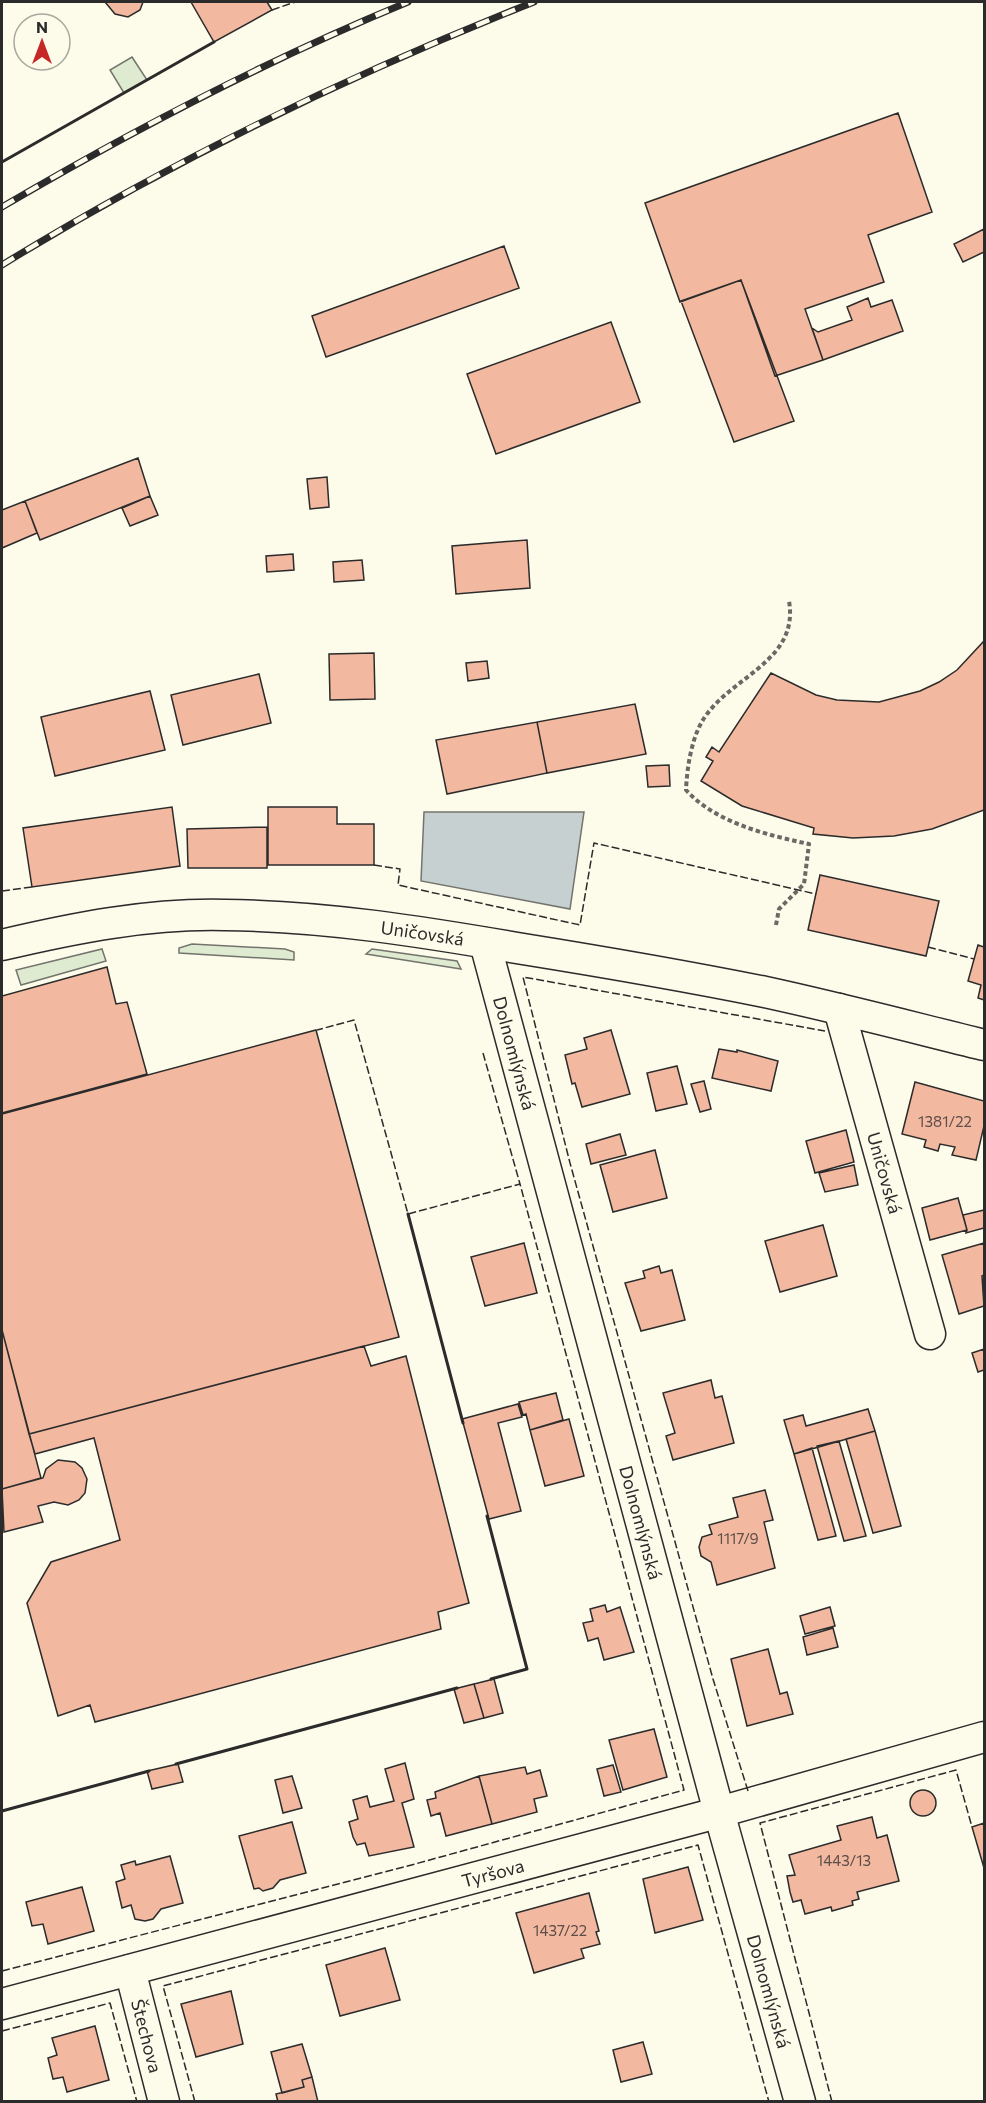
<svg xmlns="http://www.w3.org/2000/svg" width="986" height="2103" viewBox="0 0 986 2103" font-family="Commissioner,sans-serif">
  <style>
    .green { fill: #deebd1; stroke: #74746e; stroke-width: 1.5 }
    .water { fill: #c7d0d0; stroke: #74746e; stroke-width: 1.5 }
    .building { fill: #f2b8a0; stroke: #2b2b2b; stroke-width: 1.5 }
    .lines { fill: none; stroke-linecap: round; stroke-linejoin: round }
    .street-casing { stroke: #2b2b2b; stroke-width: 33 }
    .path { stroke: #6a6964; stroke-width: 4; stroke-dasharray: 4.5 3; stroke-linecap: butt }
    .street { stroke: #fdfbea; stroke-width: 30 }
    .rail-casing { stroke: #2b2b2b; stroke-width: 7 }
    .rail { stroke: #fdfbea; stroke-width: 4.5; stroke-dasharray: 14; stroke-linecap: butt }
    .fence { stroke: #2b2b2b; stroke-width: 1.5; stroke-dasharray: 8 3; stroke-linecap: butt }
    .wall { stroke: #2b2b2b; stroke-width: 3 }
    .labels { text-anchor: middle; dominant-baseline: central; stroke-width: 4.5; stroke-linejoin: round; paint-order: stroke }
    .number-label { font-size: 15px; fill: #5d4e48 }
    .street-label { font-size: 18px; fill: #2b2b2b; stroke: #fdfbea }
  </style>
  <rect width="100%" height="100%" fill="#fdfbea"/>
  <!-- green -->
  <path class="green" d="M132 57 147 80 124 93 110 70Z
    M192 944 285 949 294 952V960L179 953V948Z
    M102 949 106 961 21 985 16 970Z
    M372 949 457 961 461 969 366 954Z"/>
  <!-- water -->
  <path class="water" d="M424 812H584L570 909 421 881Z"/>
  <!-- building -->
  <path class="building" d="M105 2H143L140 10 128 17 115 14Z
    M191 2H267L272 10 214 42Z
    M898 113 932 212 868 235 884 282 805 309 823 360 775 376 741 280 680 302 645 203Z
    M984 229V252L963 262 954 244Z
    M504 246 519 288 326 357 312 316Z
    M741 280 794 421 734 442 681 301Z
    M868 298 871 307 892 300 903 331 823 360 812 328 818 332 852 320 847 307Z
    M611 322 640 402 496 454 467 374Z
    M138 458 150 496 40 540 25 501Z
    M327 477 329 507 310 509 307 479Z
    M150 496 158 515 130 526 122 508Z
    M25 501 37 533 2 548V510Z
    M527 540 530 588 456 594 452 546Z
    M293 554 294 570 267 572 266 556Z
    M362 560 364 580 334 582 333 562Z
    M984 641V810L932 829 894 836 853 838 813 834 814 828 742 806 701 781 713 761 706 757 712 747 719 752 771 673 816 695 837 700 879 702 920 691 939 682 957 670Z
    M374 653 375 699 330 700 329 654Z
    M487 661 489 678 468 681 466 663Z
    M259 674 271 723 183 745 171 695Z
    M150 691 165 750 55 776 41 717Z
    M635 704 646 754 547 773 537 722Z
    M537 722 547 773 447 794 436 740Z
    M669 765 670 786 648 787 646 766Z
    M172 807 180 866 32 887 23 828Z
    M268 807H337V824H374V865H268Z
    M267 827V868H188L187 829Z
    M820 875 939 901 926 956 808 930Z
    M978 945 984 947V1000L978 998 981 985 968 981Z
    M107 967 116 1004 127 1002 147 1074 2 1113V996Z
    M316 1030 399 1337 29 1434 2 1330V1114Z
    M611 1030 630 1094 582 1107 575 1083 572 1084 565 1055 587 1049 584 1038Z
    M719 1049 737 1052V1050L778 1061 771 1091 712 1078Z
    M677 1066 687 1104 656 1111 647 1073Z
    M704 1081 711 1109 700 1112 691 1084Z
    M915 1082 984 1101V1126L976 1160 952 1155 955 1147 940 1144 938 1151 924 1147 926 1140 902 1134Z
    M846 1130 854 1162 815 1173 806 1141Z
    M620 1134 626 1155 591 1164 586 1144Z
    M655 1150 667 1198 613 1212 600 1165Z
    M854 1165 858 1185 825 1192 819 1173Z
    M958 1198 967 1230 930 1240 922 1208Z
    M984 1210V1228L966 1233 967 1230 963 1215Z
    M823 1225 837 1276 780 1292 765 1241Z
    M524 1243 537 1293 485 1306 471 1257Z
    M984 1243V1275L982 1276 984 1306 959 1314 942 1255Z
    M659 1266 661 1273 672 1270 685 1320 641 1331 625 1283 645 1278 643 1271Z
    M2 1330 41 1478 2 1489Z
    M364 1346 371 1366 406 1356 469 1603 438 1612 441 1629 95 1722 90 1705 58 1716 27 1603 51 1562 120 1540 94 1438 35 1454 29 1434Z
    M984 1349V1370L978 1372 972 1353Z
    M711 1380 715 1398 722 1396 734 1443 673 1460 666 1436 675 1433 663 1393Z
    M556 1393 563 1420 530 1430 526 1414 523 1415 519 1402Z
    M518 1404 522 1417 498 1423 521 1511 489 1519 462 1419Z
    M868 1409 875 1431 794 1454 784 1420 803 1415 806 1426Z
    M569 1419 584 1476 545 1486 530 1430Z
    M875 1431 901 1526 873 1533 846 1439Z
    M839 1441 866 1536 844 1541 817 1446Z
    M812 1448 836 1536 818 1540 794 1454Z
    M58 1460 75 1462 82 1468 87 1479 85 1493 79 1500 68 1505 54 1502 38 1506 43 1522 4 1532 2 1489 43 1478 46 1469Z
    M765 1490 773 1520 764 1522 775 1568 717 1585 711 1562 701 1556 699 1547 702 1537 712 1534 709 1525 738 1517 733 1498Z
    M605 1605 607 1612 620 1607 634 1652 604 1660 598 1638 588 1641 583 1623 593 1621 590 1609Z
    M830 1607 835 1626 805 1634 800 1616Z
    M833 1628 838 1647 807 1655 803 1637Z
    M768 1649 780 1694 787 1692 793 1714 747 1726 731 1659Z
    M494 1679 503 1713 484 1718 474 1684Z
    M474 1684 484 1718 464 1723 454 1689Z
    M654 1729 667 1777 623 1790 609 1740Z
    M405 1763 414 1799 402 1803 414 1847 369 1856 365 1843 357 1845 353 1837 349 1822 358 1819 353 1800 367 1796 370 1807 394 1801 385 1769Z
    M178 1764 183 1782 152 1789 147 1771Z
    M613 1765 621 1792 604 1796 597 1769Z
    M525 1767 527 1774 540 1770 547 1796 534 1799 537 1812 492 1824 479 1776Z
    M292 1776 302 1808 283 1813 275 1780Z
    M479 1776 492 1824 446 1836 440 1813 431 1816 427 1800 436 1798 435 1792Z
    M910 1803a13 13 0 1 1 26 0a13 13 0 1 1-26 0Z
    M872 1817 877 1838 887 1835 899 1881 857 1892 859 1899 852 1901 853 1905 832 1911 831 1907 805 1914 801 1900 793 1902 790 1892 787 1876 795 1875 789 1855 841 1840 837 1826Z
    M292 1822 306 1873 280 1880 273 1888 263 1891 259 1888 254 1889 239 1836Z
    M984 1823V1868L972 1827Z
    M170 1856 183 1903 161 1909 153 1919 145 1921 135 1919 131 1905 122 1908 116 1882 125 1879 121 1865 135 1861 136 1865Z
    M688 1867 703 1920 655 1933 643 1879Z
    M82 1887 94 1931 48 1944 43 1924 32 1926 26 1902Z
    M589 1893 599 1931 596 1932 600 1944 581 1949 584 1958 534 1973 516 1913Z
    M385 1948 400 2000 340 2016 326 1965Z
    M231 1991 243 2044 196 2057 181 2004Z
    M95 2026 109 2080 67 2092 63 2077 53 2079 48 2058 57 2055 52 2038Z
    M643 2042 652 2074 621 2082 613 2050Z
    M302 2044 312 2077 302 2080 304 2087 282 2093 271 2052Z
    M312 2077 318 2102H278L276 2094 304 2087 302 2080Z"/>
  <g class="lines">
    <!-- street casing -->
    <g class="street-casing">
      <g id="street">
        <path id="s1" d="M485 943 719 1812 800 2102"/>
        <path id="s2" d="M2 945C74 928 150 913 225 915 326 916 424 932 523 949 604 962 685 976 765 992 839 1008 911 1027 984 1045"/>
        <path id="s3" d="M839 1009 930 1334"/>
        <path id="s4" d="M130 1970 164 2102"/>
        <path id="s5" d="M2 2004 702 1817 984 1737"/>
      </g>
    </g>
    <!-- path -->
    <path class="path" d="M776 925 779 909 804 884 809 844C767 835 716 823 686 790 687 767 692 733 707 714 736 675 799 659 789 601"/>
    <!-- street -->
    <use href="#street" class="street"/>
    <!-- rail casing -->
    <g class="rail-casing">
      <path id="rail" d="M2 207C133 130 267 60 408 2
        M2 265C173 160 347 76 534 2"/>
    </g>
    <!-- rail -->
    <use href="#rail" class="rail"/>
    <!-- fence -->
    <path class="fence" d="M272 10 295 2
      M374 865 400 869 398 885 580 925 594 843 816 894
      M2 891 32 887
      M928 947 974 959
      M483 1053 520 1184
      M748 1791 713 1679 570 1163 523 977 825 1031
      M2 1971 415 1864 684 1790 520 1184 408 1214 354 1020 317 1030
      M2 2031 110 2003 137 2102
      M195 2102 163 1986 698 1845 769 2102
      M832 2102 760 1823 956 1770 972 1827"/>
    <!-- wall -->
    <path class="wall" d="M2 162 214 42
      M408 1214 463 1423
      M487 1516 527 1669 491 1679
      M176 1764 457 1688
      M2 1811 149 1771"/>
  </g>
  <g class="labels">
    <!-- number labels -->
    <g class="number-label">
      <text x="945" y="1121">1381/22</text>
      <text x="738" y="1538">1117/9</text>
      <text x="844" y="1860">1443/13</text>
      <text x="560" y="1930">1437/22</text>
    </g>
    <!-- street labels -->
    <g class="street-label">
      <text stroke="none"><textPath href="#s2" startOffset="424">Uničovská</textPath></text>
      <text stroke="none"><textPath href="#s1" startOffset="114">Dolnomlýnská</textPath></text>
      <text stroke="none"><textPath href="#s3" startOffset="170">Uničovská</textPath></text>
      <text stroke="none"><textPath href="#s1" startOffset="600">Dolnomlýnská</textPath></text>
      <text stroke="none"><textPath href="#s5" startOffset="508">Tyršova</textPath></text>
      <text stroke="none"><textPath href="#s1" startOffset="1086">Dolnomlýnská</textPath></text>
      <text stroke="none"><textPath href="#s4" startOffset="68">Štechova</textPath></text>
    </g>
  </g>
  <!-- border -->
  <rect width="986" height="2103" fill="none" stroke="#2b2b2b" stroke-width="6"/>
  <!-- north arrow -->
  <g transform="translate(42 42)"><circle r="28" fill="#fdfbea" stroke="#a9a89e" stroke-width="1.5"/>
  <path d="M0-4.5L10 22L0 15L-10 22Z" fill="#c62828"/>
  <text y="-9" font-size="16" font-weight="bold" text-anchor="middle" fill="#2b2b2b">N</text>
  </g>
</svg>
